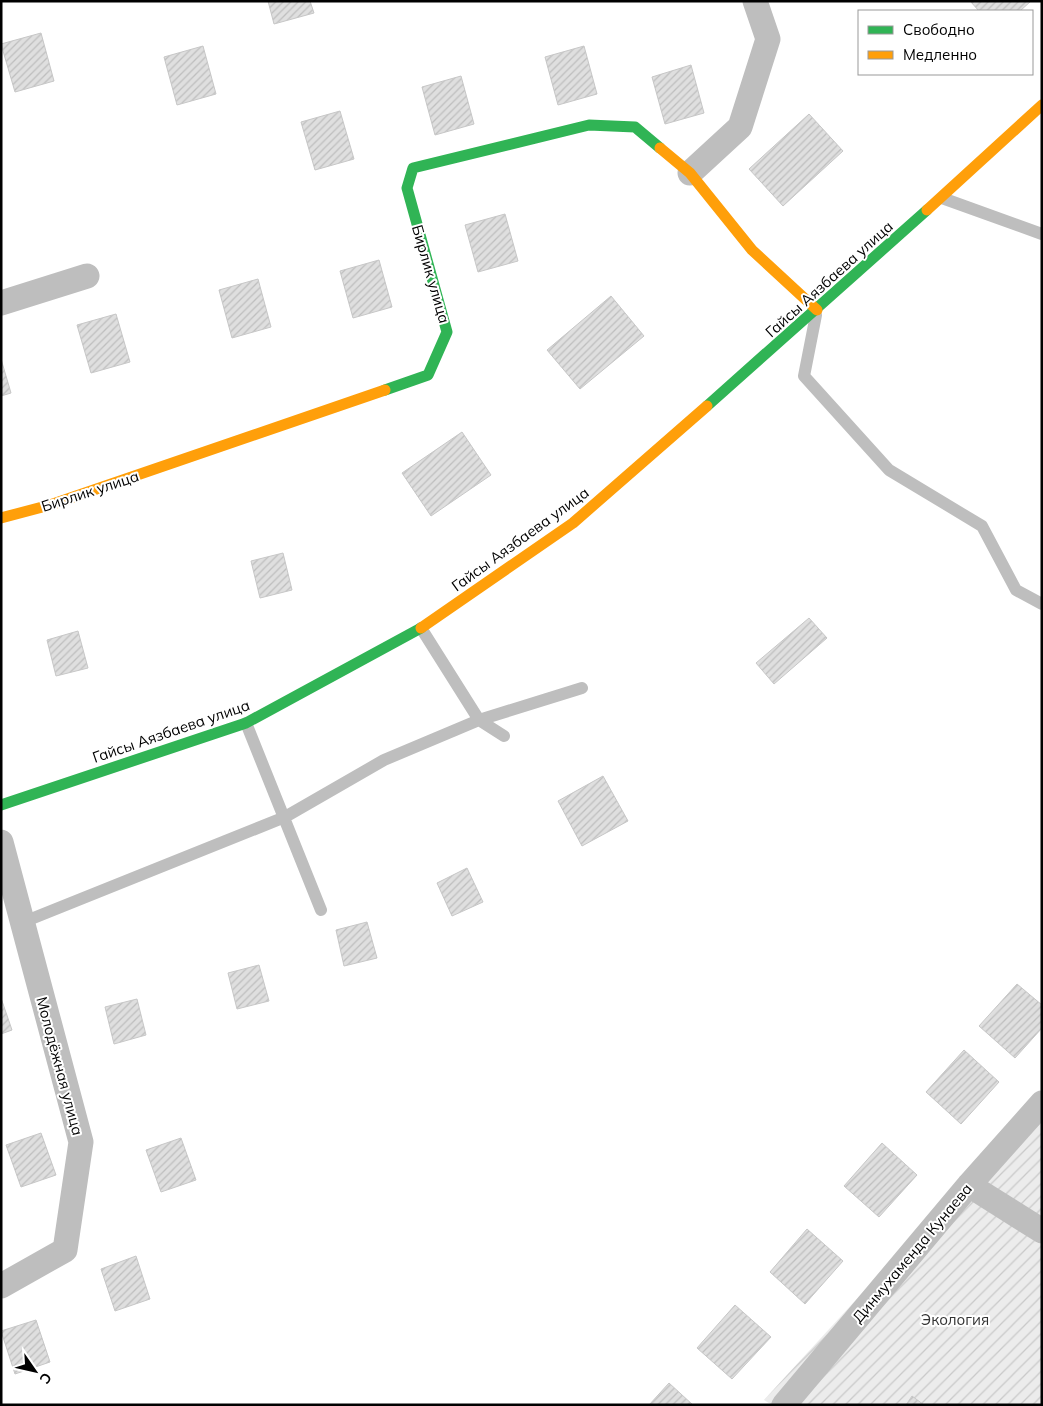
<svg xmlns="http://www.w3.org/2000/svg" width="1043" height="1406" viewBox="0 0 1043 1406" font-family="Mulish,sans-serif">
  <style>
    .garden { fill: url(#garden-furrows) }
    .building { fill: url(#building-hatch); stroke: #c7c7c7 }
    .lines { fill: none; stroke-linecap: round; stroke-linejoin: round }
    .lane { stroke: #bebebe; stroke-width: 12 }
    .street { stroke: #bebebe; stroke-width: 25 }
    .fast { stroke: #30b455; stroke-width: 11 }
    .slow { stroke: #ff9f0a; stroke-width: 11 }
    .labels { text-anchor: middle; dominant-baseline: central; stroke-width: 4; stroke-linejoin: round; paint-order: stroke }
    .street-label { font-size: 15px; fill: #000; stroke: #fff }
    .park-label { font-size: 15px; fill: #333; stroke: #fff }
  </style>
  <defs>
    <pattern id="garden-furrows" width="10" height="10" patternUnits="userSpaceOnUse" patternTransform="scale(1.25)"><rect width="10" height="10" fill="#ececec"/><path d="M-1 1l2-2M0 10L10 0M9 11l2-2" fill="none" stroke="#c9c9c9"/></pattern>
    <pattern id="building-hatch" width="6" height="6" patternUnits="userSpaceOnUse" patternTransform="scale(1.25)"><rect width="6" height="6" fill="#dfdfdf"/><path d="M-1 1l2-2M0 6l6-6M5 7l2-2" fill="none" stroke="#bebebe"/></pattern>
  </defs>
  <rect width="100%" height="100%" fill="#fff"/>
  <!-- garden -->
  <path class="garden" d="M1042 1097V1405H772L764 1400Z"/>
  <!-- building -->
  <path class="building" d="M268 1H310L314 13 274 24Z
    M970 1H1031L1020 11H979Z
    M41 33 54 81 15 92 1 44Z
    M203 46 216 94 177 105 164 57Z
    M584 46 597 94 558 105 545 57Z
    M691 65 704 113 665 124 652 77Z
    M461 76 474 124 435 135 422 87Z
    M340 111 354 159 315 170 301 122Z
    M809 114 843 151 783 206 749 169Z
    M505 214 518 261 478 272 465 225Z
    M379 260 392 307 353 318 340 271Z
    M258 279 271 327 232 338 219 290Z
    M611 296 644 336 580 389 547 350Z
    M116 314 130 362 91 373 77 325Z
    M1 359 11 393 1 396Z
    M462 432 491 475 431 516 402 473Z
    M283 553 292 590 260 598 251 561Z
    M809 618 827 638 774 684 756 663Z
    M78 631 88 668 56 676 47 640Z
    M603 776 628 821 582 846 558 801Z
    M467 868 483 902 452 916 437 883Z
    M367 922 377 958 344 966 336 930Z
    M259 965 269 1001 237 1009 228 973Z
    M1017 984 1042 1005V1028L1015 1058 979 1026Z
    M1 998 12 1030 1 1034Z
    M137 999 146 1035 114 1044 105 1007Z
    M964 1050 999 1082 961 1124 926 1092Z
    M41 1133 56 1175 21 1187 6 1145Z
    M181 1138 196 1180 161 1192 146 1150Z
    M882 1143 917 1175 879 1217 844 1186Z
    M807 1229 843 1261 805 1304 770 1272Z
    M136 1256 150 1299 115 1311 101 1269Z
    M735 1305 771 1337 732 1379 697 1348Z
    M36 1320 50 1362 15 1374 1 1331Z
    M669 1383 693 1405H649Z
    M912 1396 924 1405H906Z"/>
  <g class="lines">
    <!-- lane -->
    <path class="lane" d="M942 198 1042 234
      M816 315 804 376 889 470 982 526 1016 590 1042 604
      M421 628 479 720 504 736
      M246 723 321 910
      M21 923 285 817 384 760 479 720 582 688"/>
    <!-- street -->
    <path class="street" d="M690 173 740 127 768 39 755 1
      M1 303 87 276
      M1 842 81 1142 65 1250 1 1286
      M969 1185 1042 1231
      M784 1405 969 1185 1042 1103"/>
    <!-- fast -->
    <path class="fast" d="M385 390 428 375 447 332 407 188 413 168 589 125 635 127 660 148
      M707 406 927 210
      M1 805 246 723 421 628"/>
    <!-- slow -->
    <path class="slow" d="M660 148 690 173 752 250 817 310
      M927 210 1042 105
      M1 518 50 505 385 390
      M421 628 573 523 707 406"/>
  </g>
  <g class="labels">
    <!-- street labels -->
    <g class="street-label">
      <text transform="translate(431 274) rotate(74)">Бирлик улица</text>
      <text transform="translate(829 279) rotate(-42)">Гайсы Аязбаева улица</text>
      <text transform="translate(90 491) rotate(-18)">Бирлик улица</text>
      <text transform="translate(520 539) rotate(-36)">Гайсы Аязбаева улица</text>
      <text transform="translate(171 731) rotate(-19)">Гайсы Аязбаева улица</text>
      <text transform="translate(60 1066) rotate(75)">Молодёжная улица</text>
      <text transform="translate(912 1253) rotate(-50)">Динмухаменда Кунаева</text>
    </g>
    <!-- park labels -->
    <g class="park-label">
      <text x="955" y="1319">Экология</text>
    </g>
  </g>
  <!-- border -->
  <rect width="1043" height="1406" fill="none" stroke="#000000" stroke-width="5"/>
  <!-- legend -->
  <rect x="858" y="10" width="175" height="65" fill="#ffffff" stroke="#999999"/>
  <rect x="868" y="26" width="25" height="8" fill="#30b455" stroke="#999999"/>
  <text x="903" y="35" font-size="15" fill="#000000">Свободно</text>
  <rect x="868" y="51" width="25" height="8" fill="#ff9f0a" stroke="#999999"/>
  <text x="903" y="60" font-size="15" fill="#000000">Медленно</text>
  <!-- north arrow -->
  <g transform="translate(35 1371) rotate(124)" stroke="#ffffff" stroke-width="4" paint-order="stroke">
  <path d="M0-4L9 19L0 12L-9 19Z" fill="#000000"/>
  <text y="-8" font-size="14" font-weight="bold" text-anchor="middle" fill="#000000">С</text>
  </g>
</svg>
